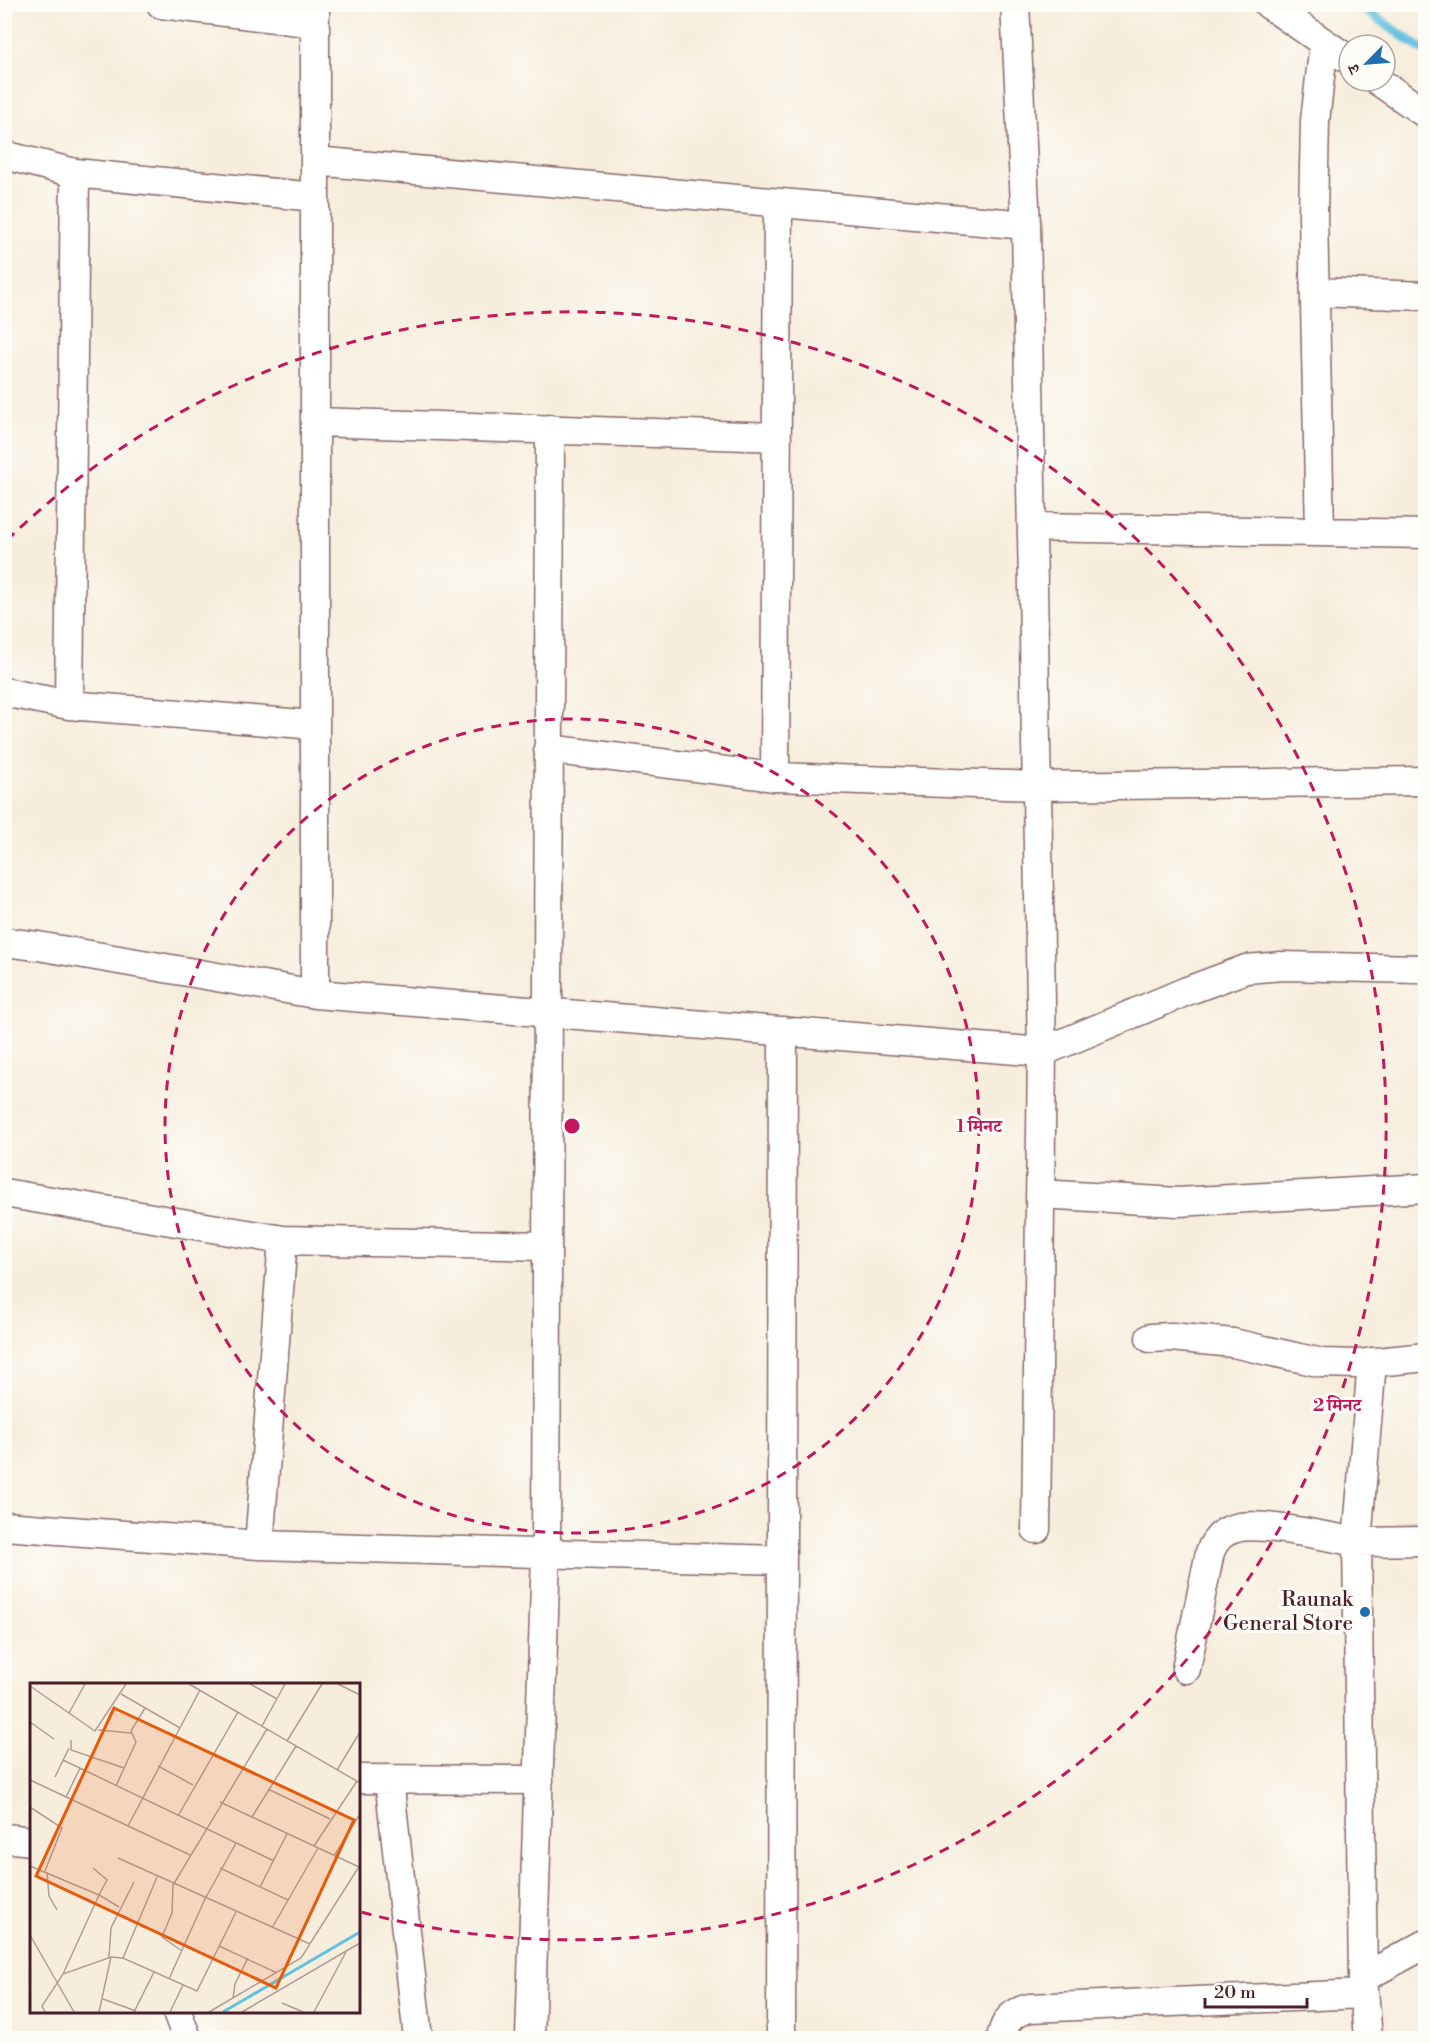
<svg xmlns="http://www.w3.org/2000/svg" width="1430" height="2043" viewBox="0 0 1430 2043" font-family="'Libre Bodoni','Noto Serif Devanagari',serif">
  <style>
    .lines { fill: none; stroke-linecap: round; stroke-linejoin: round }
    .stream { stroke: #63c1e1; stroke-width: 10 }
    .minor-casing { stroke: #876769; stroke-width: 31 }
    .minor { stroke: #fff; stroke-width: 28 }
    .ring { fill: none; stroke: #c2185b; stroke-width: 3; stroke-dasharray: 10 8 }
    .poi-dot { fill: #1f6fb2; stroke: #fdfcf7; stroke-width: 2 }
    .labels { text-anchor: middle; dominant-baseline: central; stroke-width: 6; stroke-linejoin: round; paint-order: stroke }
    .poi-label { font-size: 21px; fill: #4a1f2b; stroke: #fdfcf7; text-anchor: end }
    .inset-river { fill: none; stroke: #63c1e1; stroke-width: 3 }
    .inset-road { fill: none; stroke: #b29b95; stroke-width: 1.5 }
    .view { fill: #e8590c; fill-opacity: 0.15; stroke: #e8590c; stroke-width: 3 }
    .inset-edge { fill: none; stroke: #4a1f2b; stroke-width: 3 }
    .centre { fill: #c2185b; stroke: #fdfcf7; stroke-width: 3 }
    .ring-label { font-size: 18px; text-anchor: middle; font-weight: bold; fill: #c2185b; stroke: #fdfcf7; stroke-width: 6; stroke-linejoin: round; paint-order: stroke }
  </style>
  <rect width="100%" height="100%" fill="#fdfcf7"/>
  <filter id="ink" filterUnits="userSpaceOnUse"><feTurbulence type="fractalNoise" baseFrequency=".0167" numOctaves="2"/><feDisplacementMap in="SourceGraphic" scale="12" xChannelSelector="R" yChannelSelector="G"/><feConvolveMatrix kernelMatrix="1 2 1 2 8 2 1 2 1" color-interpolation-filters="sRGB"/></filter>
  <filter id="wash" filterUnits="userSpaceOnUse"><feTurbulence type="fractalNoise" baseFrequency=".008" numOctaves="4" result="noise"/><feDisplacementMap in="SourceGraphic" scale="24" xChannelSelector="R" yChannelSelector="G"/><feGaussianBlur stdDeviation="1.35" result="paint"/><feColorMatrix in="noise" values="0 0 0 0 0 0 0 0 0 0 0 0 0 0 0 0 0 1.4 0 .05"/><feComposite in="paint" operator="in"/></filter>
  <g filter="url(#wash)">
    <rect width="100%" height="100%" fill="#f7eddc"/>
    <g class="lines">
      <!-- stream -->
      <path class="stream" d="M1357 4 1426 52"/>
    </g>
  </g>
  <g filter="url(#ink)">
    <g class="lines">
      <!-- minor casing -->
      <g class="minor-casing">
        <path id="minor" d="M161 4 315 23
          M315 4V994
          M1015 4 1026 225 1042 1052 1036 1529
          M1268 4 1349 60
          M1378 81 1426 114
          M4 155 75 173 315 197
          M315 161 1026 225
          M1315 292 1426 296
          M315 422 777 437
          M1032 527 1426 534
          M1320 532 1313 215 1315 121 1324 43
          M4 692 69 705 315 725
          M69 705 75 173
          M548 749 775 777 1036 786 1426 781
          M775 777 778 203
          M4 942 38 946 315 994 1042 1052 1187 991 1246 969 1282 966 1418 969 1426 967
          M4 1193 283 1240 546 1246
          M1040 1194 1178 1202 1426 1188
          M1150 1338 1171 1337 1233 1343 1322 1363 1357 1364 1426 1357
          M4 1526 259 1545 781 1560
          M259 1545 283 1240
          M1186 1669 1210 1552C1215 1540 1222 1531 1236 1528 1259 1521 1329 1537 1357 1542L1372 1362
          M358 1779 539 1780
          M389 1779 418 2038
          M4 1838 32 1841
          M1363 1978 1426 1944
          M177 2012 187 2038
          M530 2038 546 1553 550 429
          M781 2038 783 1031
          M1001 2038C1005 2020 1012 2012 1030 2008L1364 1994
          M1368 2038 1363 1978 1357 1542 1426 1541"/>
      </g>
      <!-- minor -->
      <use href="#minor" class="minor"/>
    </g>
  </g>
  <!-- distance rings -->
  <g class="ring">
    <circle cx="572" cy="1126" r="407"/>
    <path d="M7 540A814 814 0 1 1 361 1912"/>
  </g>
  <!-- markers -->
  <circle class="poi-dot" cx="1365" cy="1612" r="6"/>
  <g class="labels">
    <!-- poi labels -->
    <g class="poi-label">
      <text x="1353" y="1600">Raunak<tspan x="1353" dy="24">General Store</tspan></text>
    </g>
  </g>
  <!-- overview -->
  <g transform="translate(30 1683)">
    <rect width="330" height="330" fill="#f7eddc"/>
    <path class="inset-river" d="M193 329 330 249"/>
    <path class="inset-road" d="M159 1 330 100M220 1 247 16M308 1 330 12M0 3 65 48 96 1M91 11 150 45M39 30 55 1M0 39 24 56M232 43 255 1M68 47 101 50M41 57V67L94 85M257 58 292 1M33 77 244 178M128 83 163 102M307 87 330 49M25 94 39 65M0 97 160 172M86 103 106 59 101 48 115 25M238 106 300 136M36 114 50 85M190 119 329 184M0 124 32 145 15 188M148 133 208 29M222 134 266 63M98 143 170 7M284 163 327 98M304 173 330 131M88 175 280 261M0 183 69 212 33 291M63 185 77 197 69 212 89 224M190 185 258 217M17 189 19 213 27 227M230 204 257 151M242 245 288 165M0 252 44 329M189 263 247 290M152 268 132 254 142 230 143 202 237 46M79 274 81 245 104 199M93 275 127 194M139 296 175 216 206 160M203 315 205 301 218 275M73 316 106 328M252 320 273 329M15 329 12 323 33 291 81 274 93 275 167 308 206 229M69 329 81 274M104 329 124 289M140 329 153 302M179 329 271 275 330 182M212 329 330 260M284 329 316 269"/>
    <path class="view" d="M84 25 324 137 246 305 6 193Z"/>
    <rect width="330" height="330" class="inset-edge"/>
  </g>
  <circle cx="572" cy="1126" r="9" class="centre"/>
  <g class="ring-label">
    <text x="979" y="1132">1 मिनट</text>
    <text x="1337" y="1411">2 मिनट</text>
  </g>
  <!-- margin -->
  <rect width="1430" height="2043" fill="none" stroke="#fdfcf7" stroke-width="24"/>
  <!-- north arrow -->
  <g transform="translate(1367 63) rotate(245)"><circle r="28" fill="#fdfcf7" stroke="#b5a4a5" stroke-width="1.5"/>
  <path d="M0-4.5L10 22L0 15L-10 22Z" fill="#1f6fb2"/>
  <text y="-9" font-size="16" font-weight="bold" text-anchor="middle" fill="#4a1f2b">उ</text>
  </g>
  <!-- scale -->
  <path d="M1205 1998v9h102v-9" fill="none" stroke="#4a1f2b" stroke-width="3"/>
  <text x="1214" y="1998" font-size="18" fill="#4a1f2b" stroke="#fdfcf7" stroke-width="4.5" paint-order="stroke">20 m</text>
</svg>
